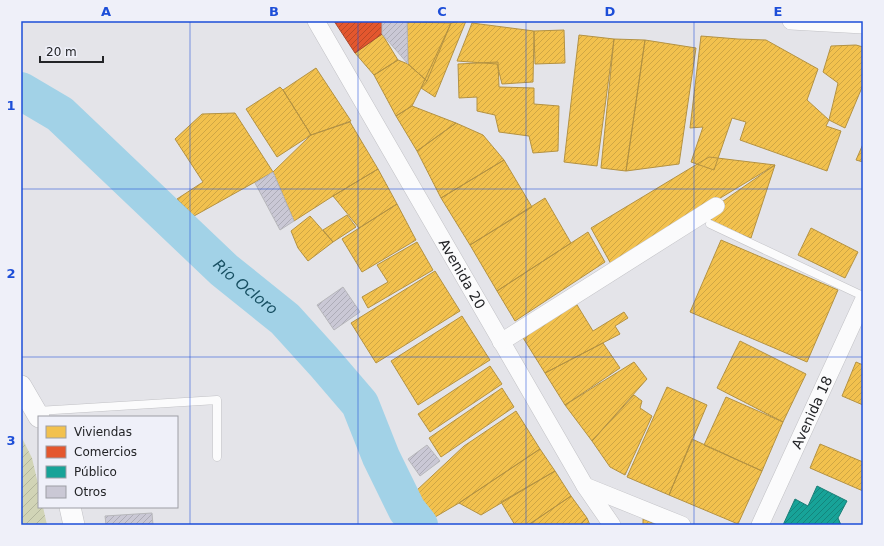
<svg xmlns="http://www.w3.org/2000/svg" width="884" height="546" viewBox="0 0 884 546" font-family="'DejaVu Sans',sans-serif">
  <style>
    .garden { fill: url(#garden-furrows) }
    .homes { fill: url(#homes-hatch); stroke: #b49242 }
    .shops { fill: url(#shops-hatch); stroke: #aa482c }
    .public { fill: url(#public-hatch); stroke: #1b7d76 }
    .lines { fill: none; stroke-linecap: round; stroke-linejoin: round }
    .river { stroke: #a2d2e7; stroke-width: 38 }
    .building { fill: url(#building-hatch); stroke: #b7b7bb }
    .service-casing { stroke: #c1c1c5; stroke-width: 9 }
    .minor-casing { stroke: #c1c1c5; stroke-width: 18 }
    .tertiary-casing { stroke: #c1c1c5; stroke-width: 22 }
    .service { stroke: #fbfbfc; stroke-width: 8 }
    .minor { stroke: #fbfbfc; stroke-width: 17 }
    .tertiary { stroke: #fbfbfc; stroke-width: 21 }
    .grid { fill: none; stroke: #1d4ed8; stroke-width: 1; stroke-opacity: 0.55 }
    .labels { text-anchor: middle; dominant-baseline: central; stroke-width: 4; stroke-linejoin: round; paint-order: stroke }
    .street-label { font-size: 14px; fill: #232427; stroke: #eff0f9 }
    .water-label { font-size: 15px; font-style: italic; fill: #185063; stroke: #eff0f9 }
    .neatline { fill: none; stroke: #1d4ed8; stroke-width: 1.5 }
    .grid-label { font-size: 13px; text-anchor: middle; font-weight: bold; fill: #1d4ed8 }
  </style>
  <defs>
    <pattern id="garden-furrows" width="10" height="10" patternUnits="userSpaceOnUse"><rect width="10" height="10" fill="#d1d4b6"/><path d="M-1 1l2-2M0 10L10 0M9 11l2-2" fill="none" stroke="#b3b69c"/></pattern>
    <pattern id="homes-hatch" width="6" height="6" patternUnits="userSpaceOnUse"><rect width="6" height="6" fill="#f2c14e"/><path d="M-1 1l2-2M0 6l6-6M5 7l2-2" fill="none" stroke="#cfa644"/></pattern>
    <pattern id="shops-hatch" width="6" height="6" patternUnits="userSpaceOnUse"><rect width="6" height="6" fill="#e4572e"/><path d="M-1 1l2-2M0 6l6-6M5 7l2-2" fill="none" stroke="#b84827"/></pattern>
    <pattern id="public-hatch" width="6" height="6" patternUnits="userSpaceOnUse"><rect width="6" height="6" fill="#17a398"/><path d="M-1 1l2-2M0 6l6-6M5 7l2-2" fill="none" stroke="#14857c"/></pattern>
    <pattern id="building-hatch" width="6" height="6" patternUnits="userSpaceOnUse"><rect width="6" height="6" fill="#cac8d5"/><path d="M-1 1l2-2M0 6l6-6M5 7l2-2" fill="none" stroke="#adacb7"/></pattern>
  </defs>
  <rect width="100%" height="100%" fill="#e4e4e9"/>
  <!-- garden -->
  <path class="garden" d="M21 436 32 458 39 488V507H43L47 525H21Z"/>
  <!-- homes -->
  <path class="homes" d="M461 21H466L435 97 421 88 451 23Z
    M407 22 451 23 427 81 408 64Z
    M472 23 534 31 533 82 502 84 497 64 457 61Z
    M564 30 565 63 535 64 534 31Z
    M382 34 398 60 374 75 355 53Z
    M579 35 614 39 597 166 564 162Z
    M701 36 738 39 766 40 818 69 807 100 829 120 826 126 841 131 827 171 740 140 746 122 732 118 714 170 691 162 703 127 690 128Z
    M614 39 645 40 626 171 601 168Z
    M645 40 696 48 679 164 626 171Z
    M856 45 863 47V85L845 128 829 120 838 83 823 72 831 46Z
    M398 60 408 64 427 81 421 88 412 106 396 116 374 75Z
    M498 62 499 87 534 88V104L559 106 558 151 533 153 529 136 499 132 495 115 477 111V97L459 98 458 64Z
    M316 68 351 121 311 135 283 90Z
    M280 87 283 90 311 135 277 157 246 109Z
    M412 106 456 123 417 151 396 116Z
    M235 113 273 172 194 216 177 199 203 182 175 139 202 114Z
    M350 122 378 169 333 196 294 221 273 172 311 135Z
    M456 123 483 135 504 160 441 198 417 151Z
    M863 144V162L856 160Z
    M709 157 775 165 611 264 591 228Z
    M504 160 532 207 470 245 441 198Z
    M775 165 751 238 710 224 716 206Z
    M378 169 397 204 359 228 333 196Z
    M545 198 571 243 497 291 470 245Z
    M397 204 416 240 362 272 342 239Z
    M347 215 356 227 333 242 323 230Z
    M310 216 333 242 308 261 298 248 291 231Z
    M811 228 858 252 845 278 798 255Z
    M588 232 605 262 515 321 497 291Z
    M721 240 838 290 807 362 690 312Z
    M417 242 433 270 368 308 362 297 388 282 377 265Z
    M435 271 460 311 376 363 351 323Z
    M574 300 593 331 624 312 628 318 615 326 620 334 545 373 520 333Z
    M462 316 490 360 418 405 391 361Z
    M740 341 806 374 783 422 717 388Z
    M603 343 620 368 565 405 545 373Z
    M634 362 647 379 592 441 565 405Z
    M856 362 863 365V405L842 396Z
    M490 366 502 384 430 432 418 414Z
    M667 387 707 405 669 495 627 477Z
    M502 388 514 407 441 457 429 438Z
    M634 395 642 401 640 408 652 416 625 475 610 467 592 441Z
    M726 397 783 422 762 471 704 445Z
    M516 411 540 449 459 503 430 520 416 491 464 446Z
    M692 439 762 471 738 524 669 495Z
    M820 444 863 462V491L810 468Z
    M540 449 555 471 481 515 459 503Z
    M555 471 571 496 528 525H515L501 502Z
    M571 496 587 518 580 525H530V524Z
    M587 518 590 525H580Z
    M643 519 658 525H643Z"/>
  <!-- shops -->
  <path class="shops" d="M334 21H382V34L355 53Z"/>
  <!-- public -->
  <path class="public" d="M817 486 847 501 838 518 841 525H783L795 499 808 506Z"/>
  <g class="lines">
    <!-- river -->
    <path class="river" id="s1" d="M21 91 60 114 224 270 285 319 324 362 360 404 381 457 407 510 419 525"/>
  </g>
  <!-- building -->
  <path class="building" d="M382 21 407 22 408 64 382 34Z
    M273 172 294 221 280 230 255 183Z
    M343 287 360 312 334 330 317 305Z
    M427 445 440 461 420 476 408 459Z
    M152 513 153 525H106L105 516Z"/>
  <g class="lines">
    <!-- service casing -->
    <g class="service-casing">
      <path id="service" d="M710 224 863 296
        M37 411 70 409 217 400V457"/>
    </g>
    <!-- minor casing -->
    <g class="minor-casing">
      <g id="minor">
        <path id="s2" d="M316 21 585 486 612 525"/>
        <path d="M791 21 863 25"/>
        <path d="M501 342 716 206"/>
        <path d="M585 486 682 525"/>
        <path id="s3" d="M760 525 863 301"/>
      </g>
    </g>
    <!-- tertiary casing -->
    <g class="tertiary-casing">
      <path id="tertiary" d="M21 386 39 417
        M70 507 74 525"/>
    </g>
    <!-- service -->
    <use href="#service" class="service"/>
    <!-- minor -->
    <use href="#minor" class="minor"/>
    <!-- tertiary -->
    <use href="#tertiary" class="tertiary"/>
  </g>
  <!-- grid -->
  <path class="grid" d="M190 21V525M358 21V525M526 21V525M694 21V525M21 189H863M21 357H863"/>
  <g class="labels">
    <!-- street labels -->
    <g class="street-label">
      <text stroke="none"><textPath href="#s2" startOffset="292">Avenida 20</textPath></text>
      <text stroke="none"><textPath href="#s3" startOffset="124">Avenida 18</textPath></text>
    </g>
    <!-- water labels -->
    <g class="water-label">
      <text stroke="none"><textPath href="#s1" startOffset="299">Río Ocloro</textPath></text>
    </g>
  </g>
  <!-- border -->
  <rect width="884" height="546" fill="none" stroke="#eff0f9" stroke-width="44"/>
  <!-- legend -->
  <rect x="38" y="416" width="140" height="92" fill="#eff0f9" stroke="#9d9ea5"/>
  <rect x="46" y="426" width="20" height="12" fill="#f2c14e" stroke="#9d9ea5"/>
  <text x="74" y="436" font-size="12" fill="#232427">Viviendas</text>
  <rect x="46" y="446" width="20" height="12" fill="#e4572e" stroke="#9d9ea5"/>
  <text x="74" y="456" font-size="12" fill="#232427">Comercios</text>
  <rect x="46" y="466" width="20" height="12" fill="#17a398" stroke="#9d9ea5"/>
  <text x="74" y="476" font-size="12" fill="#232427">Público</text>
  <rect x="46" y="486" width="20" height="12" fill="#cac8d5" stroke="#9d9ea5"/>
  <text x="74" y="496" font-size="12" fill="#232427">Otros</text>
  <!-- scale -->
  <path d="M40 56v6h63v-6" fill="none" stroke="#232427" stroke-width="2"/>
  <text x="46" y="56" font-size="12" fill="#232427" stroke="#eff0f9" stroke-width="3" paint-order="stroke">20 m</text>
  <rect x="22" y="22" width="840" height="502" class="neatline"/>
  <g class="grid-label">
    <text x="106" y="16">A</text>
    <text x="274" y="16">B</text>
    <text x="442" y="16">C</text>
    <text x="610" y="16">D</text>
    <text x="778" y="16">E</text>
    <text x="11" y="110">1</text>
    <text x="11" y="278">2</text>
    <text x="11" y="445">3</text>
  </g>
</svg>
